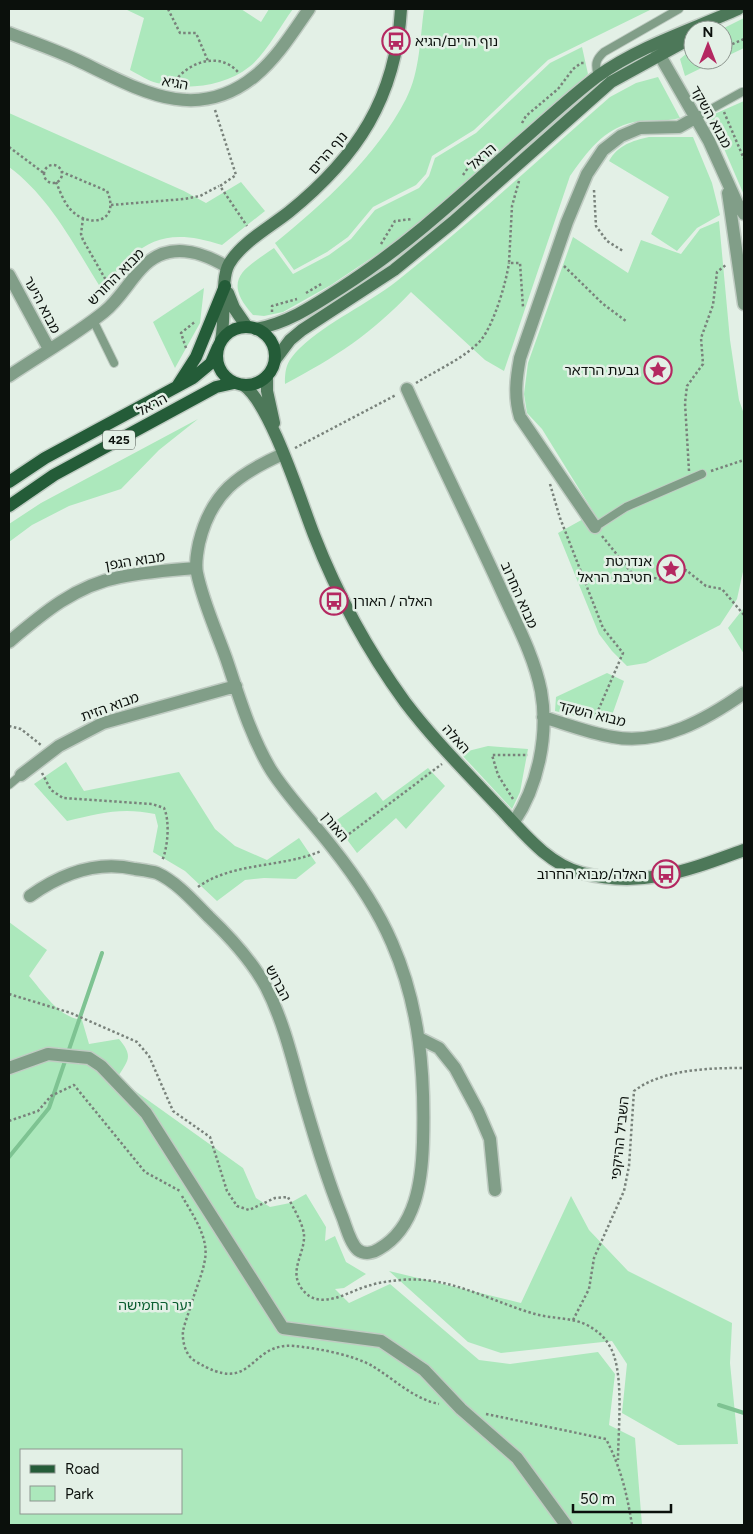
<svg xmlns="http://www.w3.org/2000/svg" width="753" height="1534" viewBox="0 0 753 1534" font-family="Figtree,'Noto Sans Hebrew',sans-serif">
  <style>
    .green { fill: #ace8bc; fill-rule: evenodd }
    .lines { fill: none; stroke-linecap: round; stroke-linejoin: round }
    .stream { stroke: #7ec392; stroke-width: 4 }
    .lane-casing { stroke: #c0ccc3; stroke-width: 10 }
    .street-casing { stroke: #c0ccc3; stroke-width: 15 }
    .secondary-casing { stroke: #c0ccc3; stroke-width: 15 }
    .primary-casing { stroke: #c0ccc3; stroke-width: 15 }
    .path { stroke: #79827b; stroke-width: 2.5; stroke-dasharray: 2.5 2.5; stroke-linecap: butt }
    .lane { stroke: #819e88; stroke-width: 8 }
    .street { stroke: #819e88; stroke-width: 12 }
    .secondary { stroke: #4d7859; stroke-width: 12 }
    .primary { stroke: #245c38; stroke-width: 12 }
    .labels { text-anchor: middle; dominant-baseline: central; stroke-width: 5; stroke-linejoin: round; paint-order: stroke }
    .shield { fill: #e3f0e6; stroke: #4c534d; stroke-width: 1 }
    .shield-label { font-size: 12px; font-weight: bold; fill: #0b100c }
    .poi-label { font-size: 14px; fill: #0b100c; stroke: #e3f0e6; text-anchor: end }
    .street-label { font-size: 14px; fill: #0b100c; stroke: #e3f0e6 }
    .park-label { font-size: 14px; fill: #0a5c2f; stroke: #e3f0e6 }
  </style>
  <rect width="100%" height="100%" fill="#e3f0e6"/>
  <!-- green -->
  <path class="green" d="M125 9H241L261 22 269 9H293C281 25 265 55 249 67 225 86 187 91 157 83 148 81 138 74 130 70L144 18Z
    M424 9H652L548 60 474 130 432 156 426 174 416 185 373 207 348 237 327 252 294 270 275 243C324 203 376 157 406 99 420 72 420 38 424 9Z
    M744 18V48L723 58V30H720Z
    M582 47 588 74 422 224 331 285 283 312 264 316 253 315C221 279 244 269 274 248L293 274 329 255 351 239 375 210 419 188 429 176 435 158 476 133 550 63Z
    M693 48V60H718L685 76 680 59Z
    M658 77 680 118C664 122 649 119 634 122 603 129 587 152 570 176L504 371 485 360 411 292C371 334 336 357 285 384 285 367 287 361 300 348 329 321 366 305 397 281 470 223 539 159 610 97L636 83Z
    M744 101V195L710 116Z
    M9 113 184 191 206 203 241 182 265 211 222 245C161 225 138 243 102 290 75 247 50 197 9 167Z
    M649 137H693L712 183 720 215 697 228 677 251 651 234 669 197 609 161C618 145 632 141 649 137Z
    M719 221 730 340 739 400 744 414V567L737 599 720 625 646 663 627 666 612 651 599 634 558 533 594 513 542 429 527 413 524 394 528 363 573 237 628 273 641 240 681 254 700 229Z
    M204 288 200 323 175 368 153 322Z
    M198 419 159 450 121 489 69 506 32 525 9 542V524L41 503Z
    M743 609 744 610V654L728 628Z
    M607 673 624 681 609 724 555 711 556 697Z
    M488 746 528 749 520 792 512 809 460 753Z
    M66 762 84 791 179 772 215 829 235 846 267 860 299 838 316 863 296 879 264 878 245 880 217 901 185 871 153 852 158 826 155 814C122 807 100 813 67 821L34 784Z
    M428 768 445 786 406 829 396 818 357 853 334 822 376 792 383 801Z
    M9 922 47 950 29 976C44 993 58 1017 82 1020L89 1044 119 1039C134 1057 128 1060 117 1078L243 1168 256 1198 270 1207 290 1203 306 1194 326 1227 325 1241 335 1236 346 1262 366 1274 344 1288 335 1289 349 1303 390 1284 479 1360 510 1364 598 1352 615 1374 609 1425 635 1438 642 1525H9ZM21 1450H181V1513H21Z
    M571 1196 589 1230 628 1271 732 1323 730 1363 738 1444 678 1445 622 1413 627 1364 612 1341 501 1353 468 1342 389 1271 521 1303Z"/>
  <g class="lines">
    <!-- stream -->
    <path class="stream" d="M9 1157 49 1108 102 953
      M719 1405 744 1413"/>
    <!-- lane casing -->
    <g class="lane-casing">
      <path id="lane" d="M598 76C595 65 595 60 604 52L679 9
        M695 118 742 92
        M93 320 114 363
        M595 527 626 507 702 474
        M9 785 21 775"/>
    </g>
    <!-- street casing -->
    <g class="street-casing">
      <path id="street" d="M9 33C32 42 56 50 79 61 138 89 195 125 255 76 277 58 293 32 309 9
        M655 47 709 141 737 203 744 214
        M728 193 744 304
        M9 275 49 349
        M9 376C40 355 74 336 104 312 119 300 128 283 141 269 166 241 199 250 227 267
        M407 389C437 455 469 520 499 585 514 619 534 655 541 691 549 735 538 786 514 822
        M595 527 520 417C514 397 516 379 520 358L567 222 587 174 603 150 621 136 640 128 679 127 695 118
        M9 642C42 614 76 585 120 577 145 572 170 570 196 568
        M543 717C566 724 589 733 613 737 660 746 707 719 744 693
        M21 775 59 746 103 723 236 686
        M30 896C61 874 96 860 135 869 142 870 151 871 157 873 177 882 194 902 209 917 230 937 252 961 266 987 283 1020 292 1058 302 1094 314 1135 326 1177 342 1216 346 1226 350 1243 358 1250 365 1255 373 1253 379 1249 416 1228 422 1180 423 1142 425 1073 420 1007 392 943 377 908 355 876 332 847 312 821 289 798 271 770 250 735 239 696 226 658 216 630 203 602 197 573 195 563 197 553 199 543 211 493 238 474 283 454
        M419 1038 439 1048 455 1068 478 1111 490 1139 495 1190
        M9 1068 48 1054 89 1058 101 1066 146 1113 283 1328 381 1341 424 1370 461 1409 517 1458 566 1525"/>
    </g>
    <!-- secondary casing -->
    <g class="secondary-casing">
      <path id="secondary" d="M228 293 234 308 247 327
        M256 329C288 323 313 306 341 288 405 247 460 196 517 145 544 122 570 97 598 76 640 46 691 30 738 9
        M221 340C226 319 220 280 229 264 241 243 270 227 289 212 357 157 396 98 401 9
        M275 360 290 340 302 330 394 270 453 222 611 82 693 37
        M267 376V391L274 423
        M243 385C270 402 301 502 314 535 337 594 368 651 405 702 433 739 466 772 498 806 522 831 547 864 582 873 642 889 689 870 744 850"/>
    </g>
    <!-- primary casing -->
    <g class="primary-casing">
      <path id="primary" d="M217 356a29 29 0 1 1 58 0a29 29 0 1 1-58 0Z
        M178 385 196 357 225 286
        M9 482 45 458 193 378 211 363 218 347
        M9 506 54 475 216 387 234 383"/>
    </g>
    <!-- path -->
    <path class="path" d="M168 9 180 33H196L208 61
      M723 48 744 39
      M172 85C186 63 218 50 238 72
      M215 110 236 175 220 186 247 226
      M724 112 744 159
      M522 123 526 116 558 89 573 69 581 63H586
      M9 147 45 174
      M44 174a9 9 0 1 1 18 0a9 9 0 1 1-18 0Z
      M463 175 470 165 486 155
      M519 181 512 206 509 263H520L523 307
      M56 182C60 191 64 203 71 210 89 229 121 222 107 191L62 172
      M594 190 596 226 607 241 623 251
      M111 205 184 199 200 196 219 186
      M83 218 81 234 83 240 111 289
      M381 244 395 221 413 219
      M564 266 603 304 626 321
      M306 293 323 283
      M272 312V306L297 299
      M186 348 181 333 196 321
      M416 383C437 370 465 358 481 340 494 324 506 283 509 263
      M295 448 396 395
      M689 471 685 403 687 386 703 364 701 338 713 305 717 272 727 264
      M711 471 744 460
      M550 484 560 518 603 628 623 653 594 720
      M602 536 631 572 670 582 681 576 686 570 706 586 722 589 744 615
      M9 726 21 729 41 745
      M42 773 51 790 63 798 152 804 164 808C170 821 168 847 162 861
      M513 799 498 775 492 755H528
      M341 840 442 764
      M198 887C232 862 282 868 321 851
      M9 994 71 1013 137 1042 149 1056 173 1111 210 1137 227 1191 237 1206 249 1210 275 1198 288 1197C293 1208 303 1223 304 1235 305 1254 288 1271 302 1289 320 1313 350 1290 371 1285 381 1282 391 1281 401 1280 448 1275 492 1302 535 1314 552 1319 571 1317 587 1325 596 1330 604 1336 609 1345 625 1369 618 1430 618 1460
      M9 1121 38 1111 51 1096 74 1085 145 1172 180 1191
      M182 1196C192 1214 209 1237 205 1259 203 1273 196 1288 192 1302 189 1312 185 1322 183 1331 182 1342 186 1356 195 1361 255 1398 247 1342 294 1346 316 1348 355 1355 374 1367 395 1380 414 1399 439 1404
      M573 1320 589 1289 594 1258 624 1191 629 1166 634 1091C663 1069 709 1068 744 1068
      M486 1414 606 1439C621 1468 627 1494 632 1525"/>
    <!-- lane -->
    <use href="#lane" class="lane"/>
    <!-- street -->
    <use href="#street" class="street"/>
    <!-- secondary -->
    <use href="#secondary" class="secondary"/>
    <!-- primary -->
    <use href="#primary" class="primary"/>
  </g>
  <!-- icons -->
  <defs>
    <g id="bus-ring" transform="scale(1.4375)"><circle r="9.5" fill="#e3f0e6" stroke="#b42861" stroke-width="1.5"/><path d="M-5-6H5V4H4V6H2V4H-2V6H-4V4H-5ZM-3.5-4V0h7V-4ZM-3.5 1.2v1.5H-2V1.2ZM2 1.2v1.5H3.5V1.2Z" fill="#b42861"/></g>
    <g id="sight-ring" transform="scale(1.4375)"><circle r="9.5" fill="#e3f0e6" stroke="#b42861" stroke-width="1.5"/><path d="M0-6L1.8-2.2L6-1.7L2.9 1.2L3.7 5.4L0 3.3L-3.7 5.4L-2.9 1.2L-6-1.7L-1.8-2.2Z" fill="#b42861"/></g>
  </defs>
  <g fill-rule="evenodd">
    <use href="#bus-ring" x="396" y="41"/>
    <use href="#sight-ring" x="658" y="370"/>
    <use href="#sight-ring" x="671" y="569"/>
    <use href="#bus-ring" x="334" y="601"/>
    <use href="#bus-ring" x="666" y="874"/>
  </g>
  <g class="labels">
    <!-- shield labels -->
    <rect class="shield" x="103" y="430.5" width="32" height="19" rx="4"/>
    <g class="shield-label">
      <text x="119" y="440">425</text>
    </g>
    <!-- poi labels -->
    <g class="poi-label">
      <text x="415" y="41" text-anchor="start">נוף הרים/הגיא</text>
      <text x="639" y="370">גבעת הרדאר</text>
      <text x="652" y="561">אנדרטת<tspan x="652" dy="16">חטיבת הראל</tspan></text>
      <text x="353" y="601" text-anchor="start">האלה / האורן</text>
      <text x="647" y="874">האלה/מבוא החרוב</text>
    </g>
    <!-- street labels -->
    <g class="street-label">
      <text transform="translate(175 83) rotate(10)">הגיא</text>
      <text transform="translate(711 117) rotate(61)">מבוא השקד</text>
      <text transform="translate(328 153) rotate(-49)">נוף הרים</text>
      <text transform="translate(482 157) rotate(-42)">הראל</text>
      <text transform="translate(116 277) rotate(-45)">מבוא החורש</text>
      <text transform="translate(42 305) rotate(62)">מבוא היער</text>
      <text transform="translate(152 405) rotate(-28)">הראל</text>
      <text transform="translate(135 561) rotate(-9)">מבוא הגפן</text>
      <text transform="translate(519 595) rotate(66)">מבוא החרוב</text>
      <text transform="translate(110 707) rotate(-20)">מבוא הזית</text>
      <text transform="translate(592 714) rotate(14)">מבוא השקד</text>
      <text transform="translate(456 739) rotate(48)">האלה</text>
      <text transform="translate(335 827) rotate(51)">האורן</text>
      <text transform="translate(278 983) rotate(62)">הברוש</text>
      <text transform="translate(620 1138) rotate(-84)">השביל ההיקפי</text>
    </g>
    <!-- park labels -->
    <g class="park-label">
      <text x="155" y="1305">יער החמישה</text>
    </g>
  </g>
  <!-- border -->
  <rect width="753" height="1534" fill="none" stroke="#0b100c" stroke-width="20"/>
  <!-- legend -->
  <rect x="20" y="1449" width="162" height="65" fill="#e3f0e6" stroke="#8d968f"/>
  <rect x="30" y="1465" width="25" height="8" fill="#245c38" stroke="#8d968f"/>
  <text x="65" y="1474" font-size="15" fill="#0b100c">Road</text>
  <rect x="30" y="1486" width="25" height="15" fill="#ace8bc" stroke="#8d968f"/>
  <text x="65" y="1499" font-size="15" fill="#0b100c">Park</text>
  <!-- north arrow -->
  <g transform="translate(708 45)"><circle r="24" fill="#e3f0e6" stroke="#8d968f"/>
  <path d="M0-4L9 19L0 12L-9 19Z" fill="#b42861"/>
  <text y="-8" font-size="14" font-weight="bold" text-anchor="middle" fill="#0b100c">N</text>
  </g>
  <!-- scale -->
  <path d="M573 1504v8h98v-8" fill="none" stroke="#0b100c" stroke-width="2.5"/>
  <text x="580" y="1504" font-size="15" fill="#0b100c" stroke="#e3f0e6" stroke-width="4" paint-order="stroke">50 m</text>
</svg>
